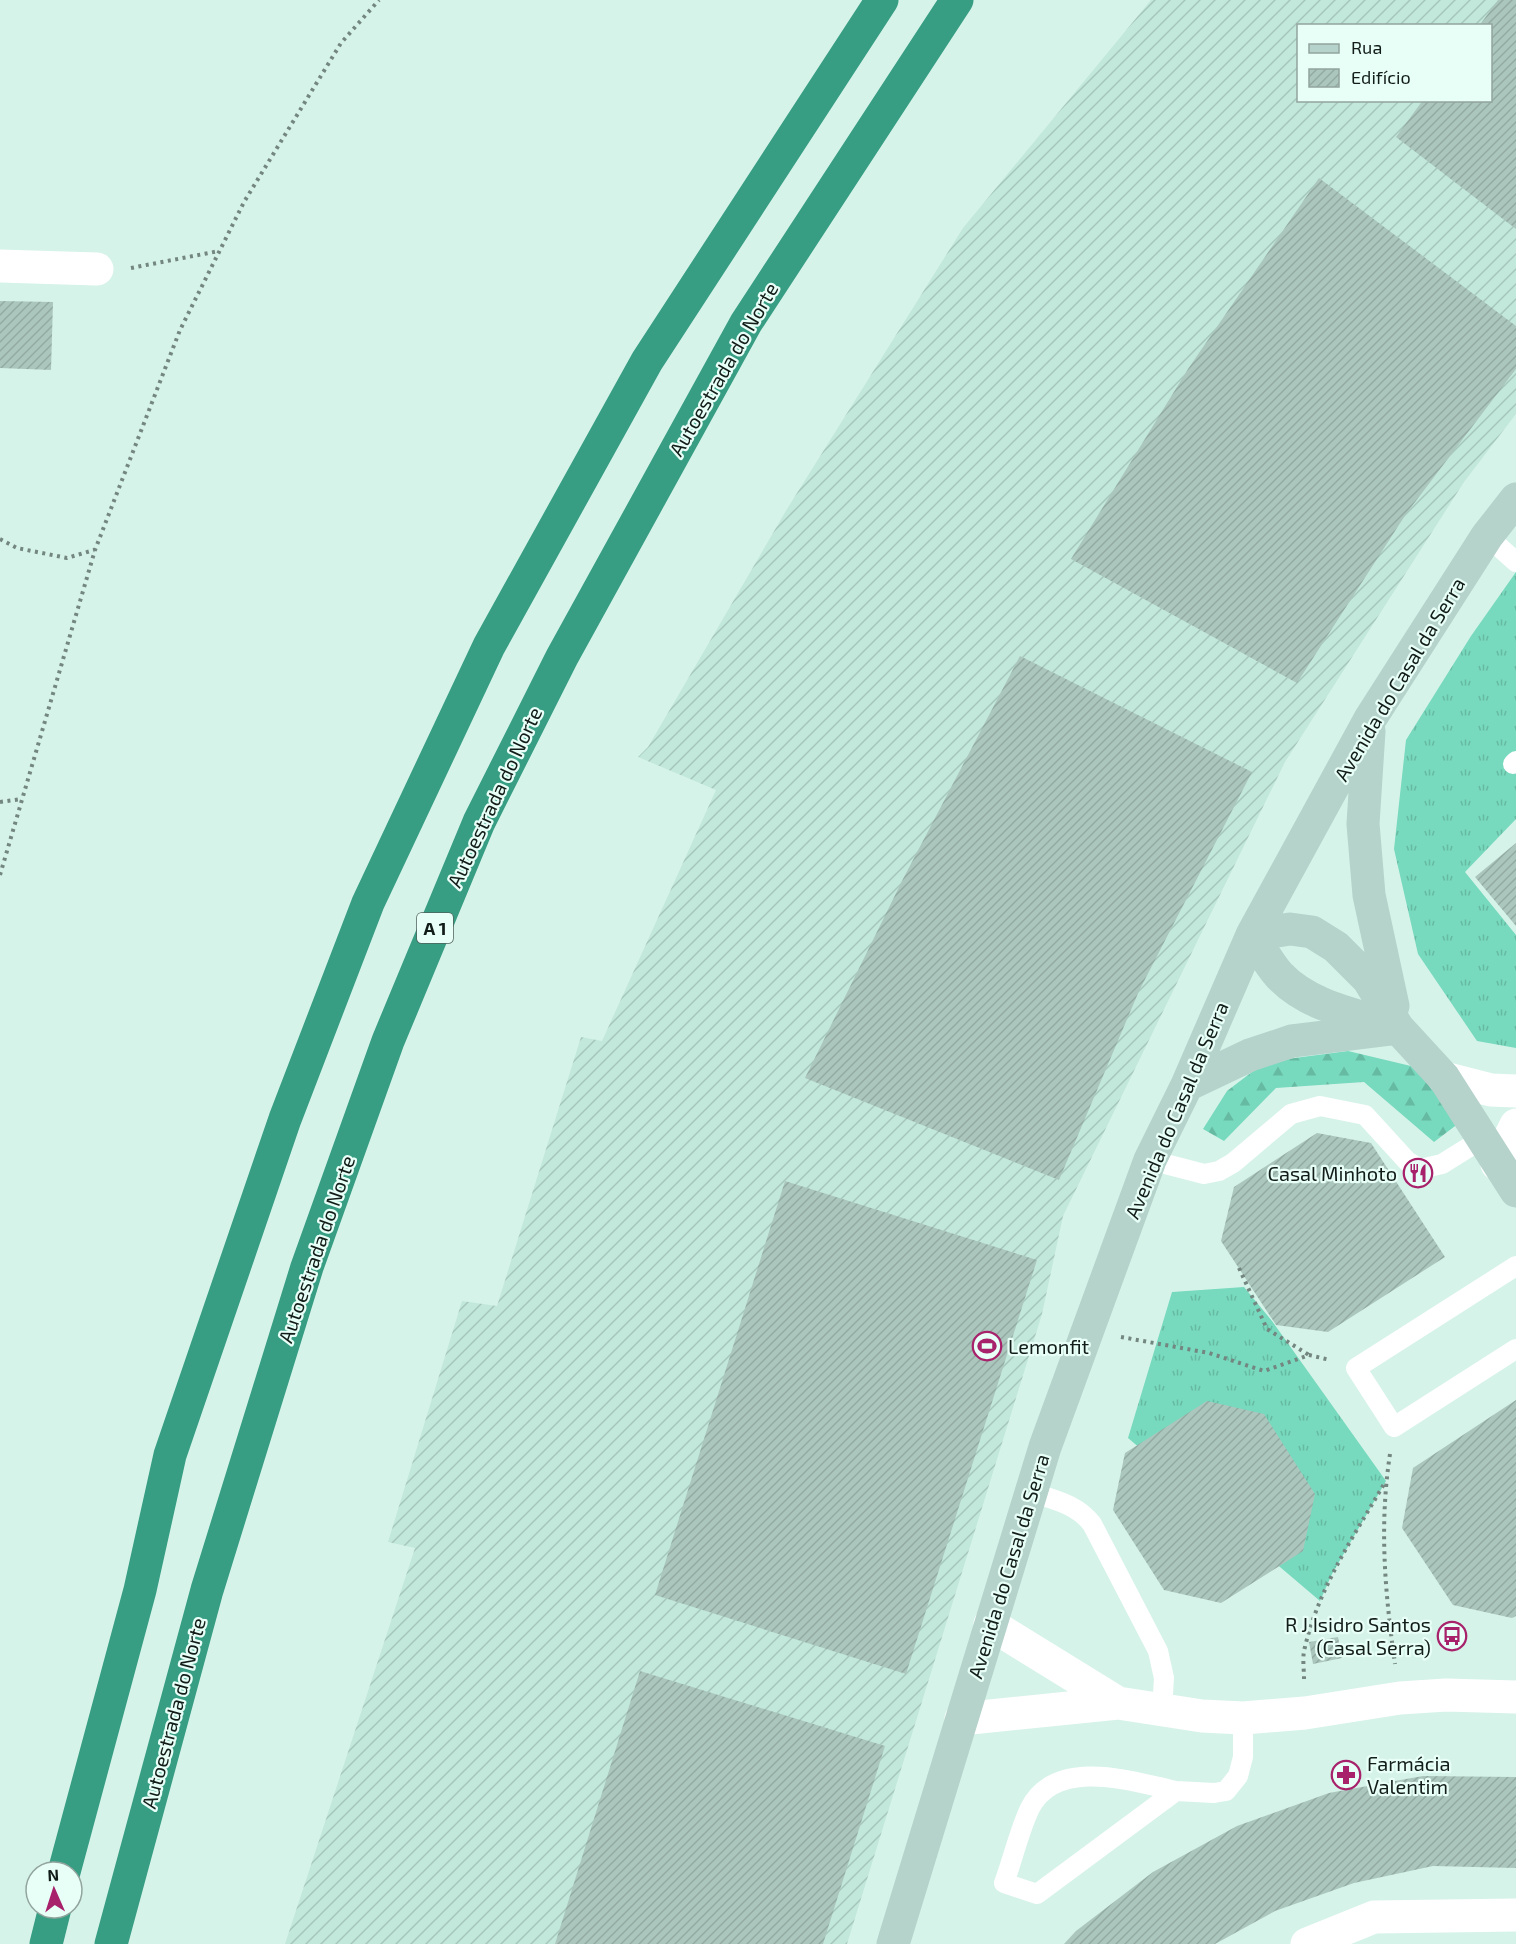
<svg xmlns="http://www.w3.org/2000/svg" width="1516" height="1944" viewBox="0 0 1516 1944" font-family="'Exo 2',sans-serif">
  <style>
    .industrial { fill: url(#industrial-furrows); fill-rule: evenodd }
    .grass { fill: url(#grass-tufts) }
    .forest { fill: url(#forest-firs) }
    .building { fill: url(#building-hatch) }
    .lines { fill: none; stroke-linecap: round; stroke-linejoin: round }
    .path { stroke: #738680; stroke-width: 4; stroke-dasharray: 3 4.5; stroke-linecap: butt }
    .lane { stroke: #fff; stroke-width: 20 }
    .street { stroke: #fff; stroke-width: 33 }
    .secondary { stroke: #b5d2cb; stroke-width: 33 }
    .highway { stroke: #379d83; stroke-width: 33 }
    .labels { text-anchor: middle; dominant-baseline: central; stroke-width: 4.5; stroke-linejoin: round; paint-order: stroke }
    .shield { fill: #e7fff7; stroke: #52605c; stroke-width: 1.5 }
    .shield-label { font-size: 18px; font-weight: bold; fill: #121c19 }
    .street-label { font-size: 20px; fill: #121c19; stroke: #e7fff7 }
    .poi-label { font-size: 20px; fill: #121c19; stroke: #e7fff7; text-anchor: end }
  </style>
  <defs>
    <pattern id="industrial-furrows" width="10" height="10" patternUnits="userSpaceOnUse" patternTransform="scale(1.5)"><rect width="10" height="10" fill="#c2e8db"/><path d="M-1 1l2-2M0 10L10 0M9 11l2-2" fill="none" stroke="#a6c6bb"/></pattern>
    <pattern id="grass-tufts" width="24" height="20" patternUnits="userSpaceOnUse" patternTransform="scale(1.5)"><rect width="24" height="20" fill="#77d9bd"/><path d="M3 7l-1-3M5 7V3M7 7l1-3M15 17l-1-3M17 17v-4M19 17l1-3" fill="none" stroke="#66baa2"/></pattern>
    <pattern id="forest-firs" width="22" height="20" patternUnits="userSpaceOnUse" patternTransform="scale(1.5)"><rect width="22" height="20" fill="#77d9bd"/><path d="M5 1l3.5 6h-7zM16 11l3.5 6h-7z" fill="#66baa2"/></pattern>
    <pattern id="building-hatch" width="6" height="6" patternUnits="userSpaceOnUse" patternTransform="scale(1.5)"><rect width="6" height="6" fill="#abc7bd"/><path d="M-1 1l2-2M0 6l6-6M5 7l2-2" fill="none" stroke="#92aaa2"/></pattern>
  </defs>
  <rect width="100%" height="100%" fill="#d6f3e9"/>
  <!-- industrial -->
  <path class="industrial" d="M1151 0H1516V414L1464 482 1285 762 1063 1216 1042 1314 847 1944H285L415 1548 388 1542 462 1301 497 1306 581 1037 602 1041 716 790 638 757 648 747 787 509 963 228ZM1298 26H1490V100H1298Z"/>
  <!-- grass -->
  <path class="grass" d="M1516 572V819L1465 872 1516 935V1048L1477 1041 1418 954 1394 849 1406 740 1471 636Z
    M1244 1287 1272 1321 1386 1481 1332 1574 1320 1601 1128 1438 1172 1292Z"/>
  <!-- forest -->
  <path class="forest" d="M1348 1051 1415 1067 1463 1120 1434 1142 1364 1082 1276 1088 1224 1141 1203 1129 1227 1091 1265 1062Z"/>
  <!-- building -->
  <path class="building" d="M1498 0H1516V229L1396 137 1423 100H1491V26H1479Z
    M1319 178 1516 326V369L1406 514 1297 683 1071 559 1188 369Z
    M0 301 53 302 51 370 0 368Z
    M1020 656 1252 772 1139 991 1059 1180 805 1078 903 879Z
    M1516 843V926L1475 877Z
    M1317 1133 1371 1143 1445 1257 1328 1332 1276 1325 1221 1241 1234 1187Z
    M785 1181 1037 1260 906 1674 655 1595Z
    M1516 1400V1616L1512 1618 1453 1605 1402 1528 1413 1468Z
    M1207 1401 1264 1414 1315 1494 1303 1551 1221 1603 1164 1590 1113 1510 1125 1453Z
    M1338 1637 1342 1658 1313 1664 1309 1642Z
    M640 1671 885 1746 823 1944H555Z
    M1423 1776 1516 1777V1868L1433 1866 1354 1883 1275 1911 1215 1944H1064L1076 1931 1153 1872 1237 1826 1329 1793Z"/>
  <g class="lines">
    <!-- path -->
    <path class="path" d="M131 268 219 251
      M0 539 17 548 67 558 94 550
      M0 802 22 799
      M0 875 95 550 180 330 244 202 341 43 379 0
      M1239 1268 1267 1329 1309 1355
      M1121 1337 1209 1353 1264 1371 1309 1355 1330 1360
      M1390 1454C1379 1526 1385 1593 1395 1664
      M1304 1679C1304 1669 1302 1656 1305 1647 1319 1587 1354 1536 1384 1484"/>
    <!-- lane -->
    <path class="lane" d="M1487 536 1516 562
      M1513 764 1516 761
      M1150 1160 1204 1174 1219 1171 1233 1163 1291 1114 1320 1106 1365 1115 1407 1161 1420 1169 1442 1164 1482 1139
      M1516 1266 1356 1368 1394 1427 1516 1349
      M1031 1492C1054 1500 1077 1504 1092 1524L1158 1651 1164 1678 1162 1710
      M1176 1791C1134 1782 1057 1756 1030 1808 1019 1831 1013 1859 1004 1883L1037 1894 1176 1791 1214 1793 1226 1791 1238 1776 1243 1757V1718"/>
    <!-- street -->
    <path class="street" d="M0 266 97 269
      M1444 1078 1491 1090 1516 1091
      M1497 1164 1516 1125
      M990 1624 1118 1703
      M961 1719 1118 1703 1202 1716 1243 1718 1305 1713 1400 1698 1446 1695 1516 1697
      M1307 1944 1374 1917 1516 1915"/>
    <!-- secondary -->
    <path class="secondary" d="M1369 731 1363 824 1369 895 1393 1006
      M1252 935 1290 929 1312 932 1336 947 1368 979 1398 1028 1444 1078 1516 1191
      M1252 935C1261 948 1268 963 1279 975 1306 1004 1348 1013 1385 1024
      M1187 1085 1250 1055 1292 1041 1398 1028
      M893 1944 1045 1447 1150 1160 1187 1085 1252 935 1370 719 1487 536 1516 499"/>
    <!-- highway -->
    <path class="highway" d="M64 1872 140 1590 170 1455 285 1119 368 903 489 646 647 361 882 0
      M46 1944 55 1908
      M111 1944 207 1590 307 1267 388 1041 479 822 562 657 746 323 957 0"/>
  </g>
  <!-- icons -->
  <defs>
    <g id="restaurant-ring" transform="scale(1.5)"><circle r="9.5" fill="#e7fff7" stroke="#a7216b" stroke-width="1.5"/><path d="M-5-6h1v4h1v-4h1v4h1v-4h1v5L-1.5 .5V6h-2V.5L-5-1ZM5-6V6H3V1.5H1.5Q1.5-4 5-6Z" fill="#a7216b"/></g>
    <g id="stadium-ring" transform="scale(1.5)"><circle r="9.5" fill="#e7fff7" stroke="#a7216b" stroke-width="1.5"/><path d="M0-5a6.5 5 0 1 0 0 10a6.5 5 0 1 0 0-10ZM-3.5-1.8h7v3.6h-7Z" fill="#a7216b"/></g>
    <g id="bus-ring" transform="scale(1.5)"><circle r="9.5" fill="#e7fff7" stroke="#a7216b" stroke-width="1.5"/><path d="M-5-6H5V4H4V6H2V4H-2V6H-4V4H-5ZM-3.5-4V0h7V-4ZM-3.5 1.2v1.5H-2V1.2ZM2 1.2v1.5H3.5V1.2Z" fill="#a7216b"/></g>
    <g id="pharmacy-ring" transform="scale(1.5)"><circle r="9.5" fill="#e7fff7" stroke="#a7216b" stroke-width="1.5"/><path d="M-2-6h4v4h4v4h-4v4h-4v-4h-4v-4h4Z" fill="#a7216b"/></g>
  </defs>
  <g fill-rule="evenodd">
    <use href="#restaurant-ring" x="1418" y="1173"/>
    <use href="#stadium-ring" x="987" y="1346"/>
    <use href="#bus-ring" x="1452" y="1636"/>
    <use href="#pharmacy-ring" x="1346" y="1775"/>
  </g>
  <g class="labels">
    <!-- shield labels -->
    <rect class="shield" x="417" y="913" width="36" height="30" rx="4.5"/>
    <g class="shield-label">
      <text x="435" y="928">A 1</text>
    </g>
    <!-- street labels -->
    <g class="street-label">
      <text transform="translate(723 369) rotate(-60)">Autoestrada do Norte</text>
      <text transform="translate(1399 679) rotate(-59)">Avenida do Casal da Serra</text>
      <text transform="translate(494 797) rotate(-65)">Autoestrada do Norte</text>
      <text transform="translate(1176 1110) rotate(-67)">Avenida do Casal da Serra</text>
      <text transform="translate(316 1249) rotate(-71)">Autoestrada do Norte</text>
      <text transform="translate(1008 1566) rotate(-73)">Avenida do Casal da Serra</text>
      <text transform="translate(173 1713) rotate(-75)">Autoestrada do Norte</text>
    </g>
    <!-- poi labels -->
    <g class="poi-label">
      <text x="1397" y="1173">Casal Minhoto</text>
      <text x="1008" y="1346" text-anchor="start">Lemonfit</text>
      <text x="1431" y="1624">R J Isidro Santos<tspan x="1431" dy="23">(Casal Serra)</tspan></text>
      <text x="1367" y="1763" text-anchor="start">Farmácia<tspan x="1367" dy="23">Valentim</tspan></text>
    </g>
  </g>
  <!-- legend -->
  <rect x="1297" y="24" width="195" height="78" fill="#e7fff7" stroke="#92a49e" stroke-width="1.5"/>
  <rect x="1309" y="44" width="30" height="9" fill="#b5d2cb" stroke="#92a49e" stroke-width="1.5"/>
  <text x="1351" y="54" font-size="18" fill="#121c19">Rua</text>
  <rect x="1309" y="69" width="30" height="18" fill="url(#building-hatch)" stroke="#92a49e" stroke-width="1.5"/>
  <text x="1351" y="84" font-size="18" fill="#121c19">Edifício</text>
  <!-- north arrow -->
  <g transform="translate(54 1890) rotate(357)"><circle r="28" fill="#e7fff7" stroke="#92a49e" stroke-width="1.5"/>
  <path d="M0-4.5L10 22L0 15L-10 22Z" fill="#a7216b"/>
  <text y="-9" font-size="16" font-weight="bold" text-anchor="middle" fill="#121c19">N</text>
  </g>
</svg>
